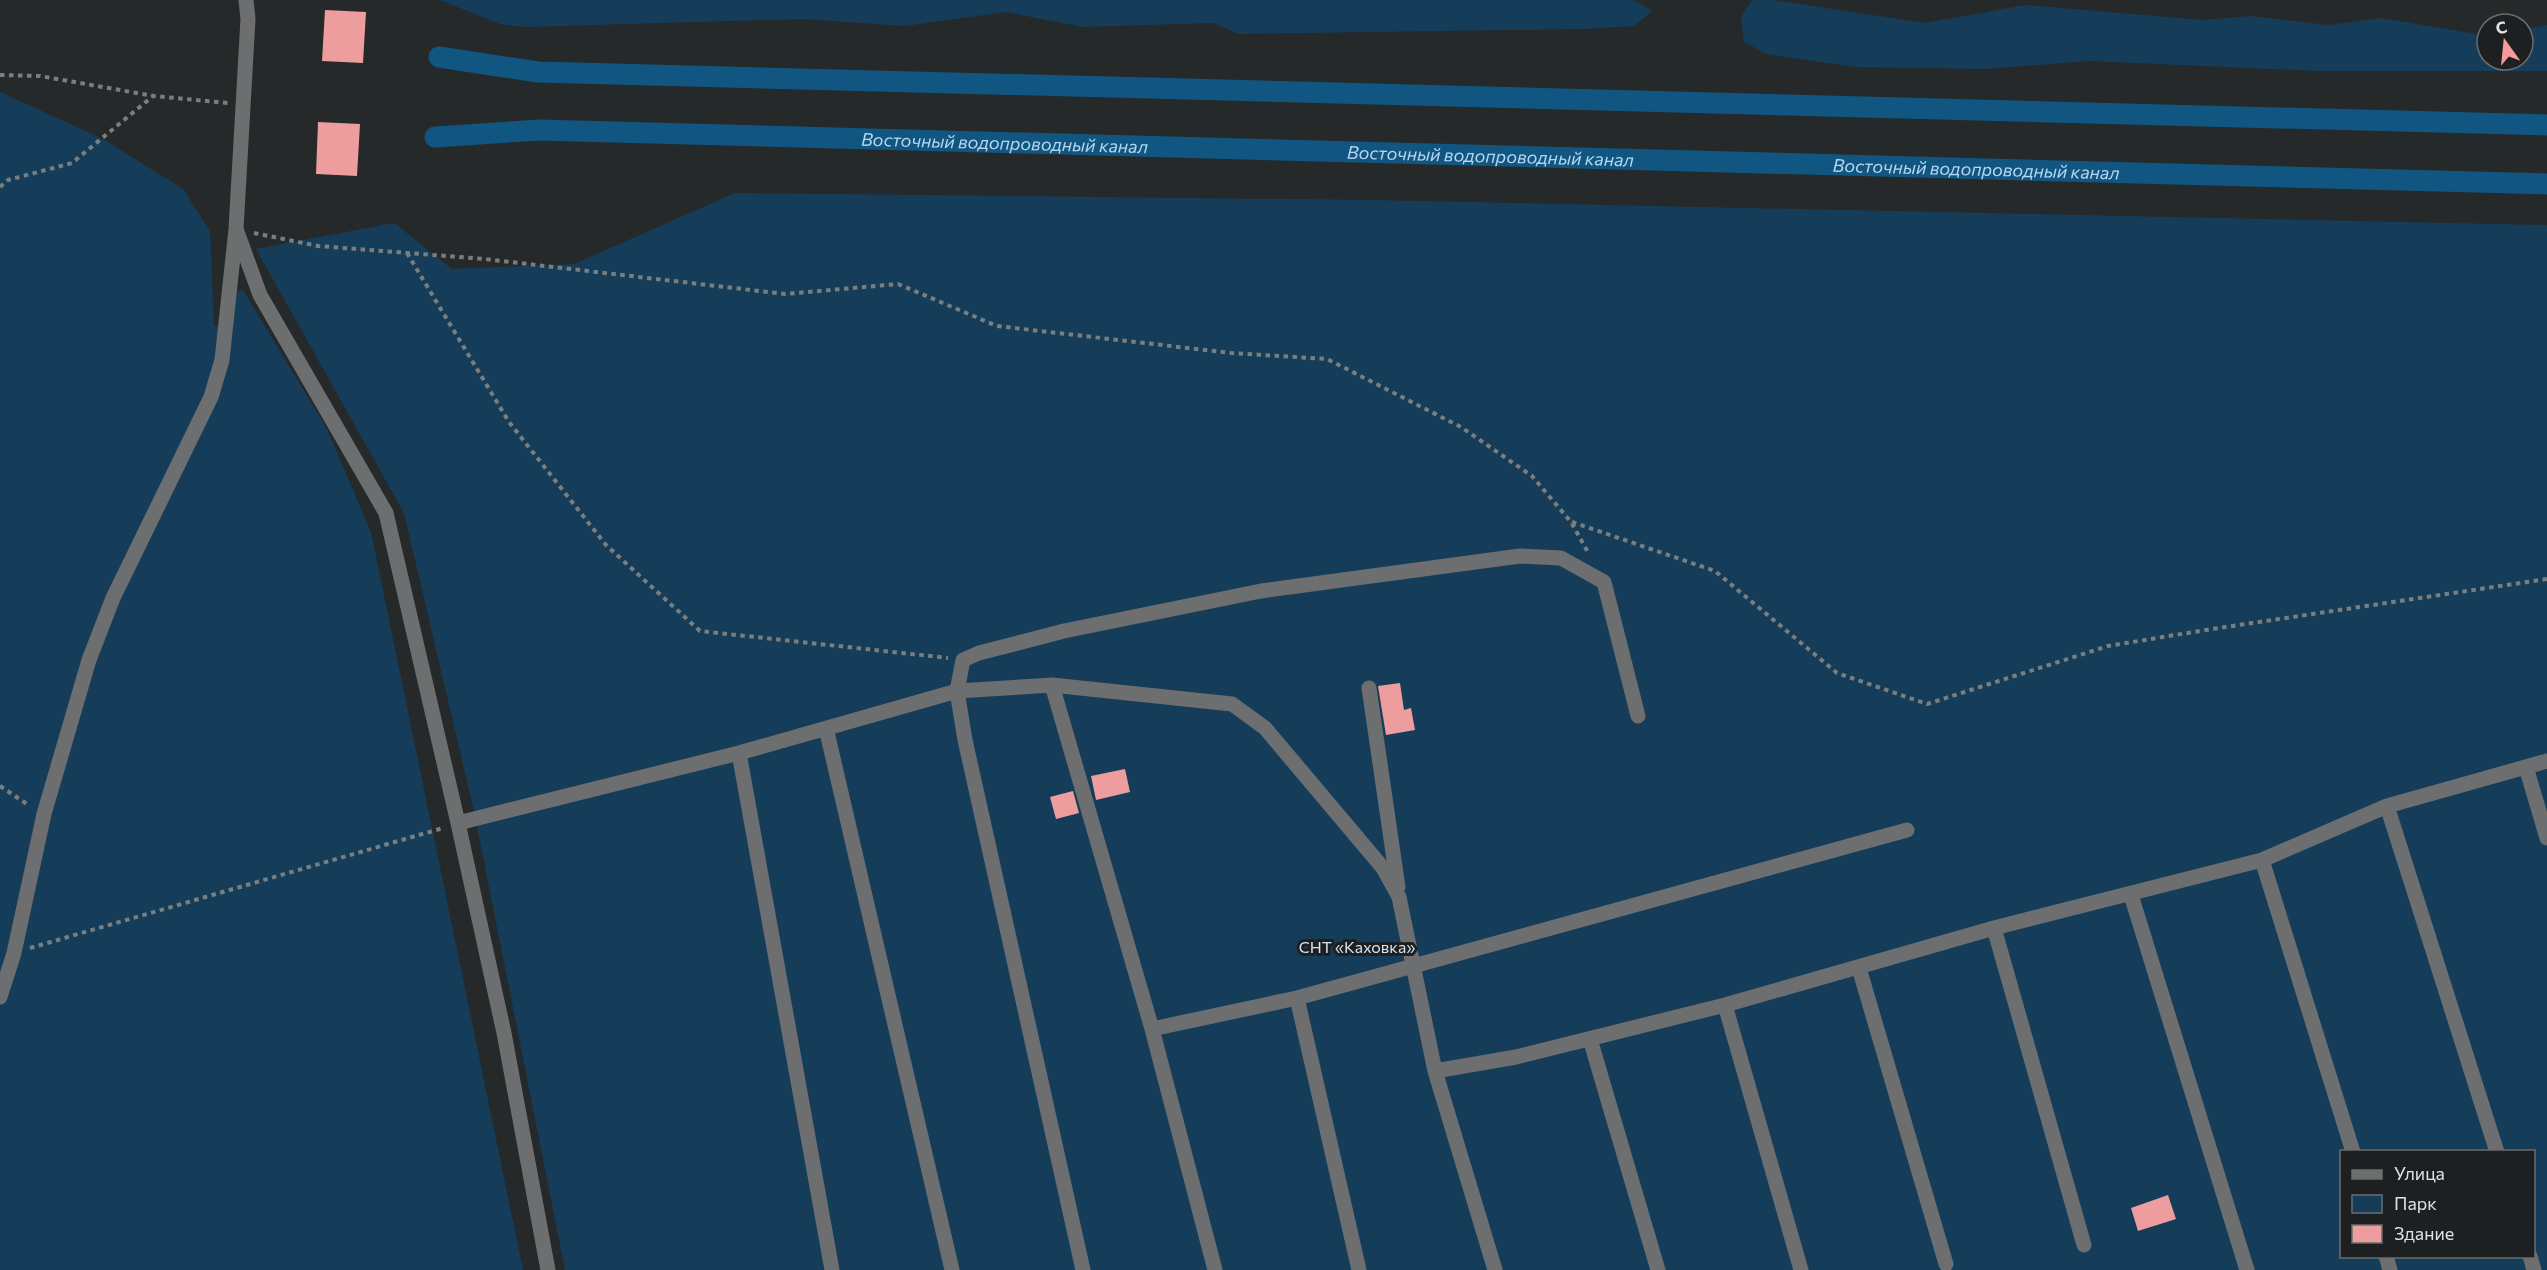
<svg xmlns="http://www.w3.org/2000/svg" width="2547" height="1270" viewBox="0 0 2547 1270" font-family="Commissioner,sans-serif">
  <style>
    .green { fill: #153d59; fill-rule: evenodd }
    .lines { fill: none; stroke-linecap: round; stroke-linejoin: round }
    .canal { stroke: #105680; stroke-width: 21 }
    .building { fill: #ed9d9e }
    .path { stroke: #7b7e7f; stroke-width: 4; stroke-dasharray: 4.5 4.5; stroke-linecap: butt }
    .minor { stroke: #6d6e6f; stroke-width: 15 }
    .labels { text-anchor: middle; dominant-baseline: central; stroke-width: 6; stroke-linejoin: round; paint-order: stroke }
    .park-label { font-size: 16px; fill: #d4e4f1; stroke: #1d1f21 }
    .water-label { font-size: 18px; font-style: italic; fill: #b6d6f0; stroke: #1d1f21 }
  </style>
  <rect width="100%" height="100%" fill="#26292a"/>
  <!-- green -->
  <path class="green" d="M440 0H1634L1652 11 1634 26 1585 29 1239 34 1213 23 1082 27 1006 12 905 26 803 19 525 27 500 24Z
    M1752 0H1773L1925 23 2026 5 2202 20 2251 16 2328 25 2381 18 2487 36V60H2523V30L2547 25V71H2319L2090 61 1985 69 1854 67 1766 54 1744 42 1741 17Z
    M0 92 103 139 183 189 210 231 214 326 228 325 232 292 243 290 327 429 371 532 523 1270H0Z
    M735 193 1373 200 2547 225V1270H565L474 811 404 513 256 249 394 223 452 269 574 264ZM2342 1152H2534V1256H2342Z"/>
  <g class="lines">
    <!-- canal -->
    <g class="canal">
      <path d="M439 57 538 72 2547 125"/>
      <path id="s1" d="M435 137 539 130 2547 184"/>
    </g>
  </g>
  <!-- building -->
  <path class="building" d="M325 10 366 12 363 63 322 61Z
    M318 122 360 124 357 176 316 174Z
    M1400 683 1404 710 1411 708 1415 730 1386 735 1378 686Z
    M1125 769 1130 792 1096 800 1091 776Z
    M1073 791 1079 813 1056 819 1050 797Z
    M2168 1195 2176 1219 2138 1231 2131 1208Z"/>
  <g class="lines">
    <!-- path -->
    <path class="path" d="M0 75 40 76 154 96 228 103
      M0 187 8 180 72 163 153 96
      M254 233 318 246 485 259 785 294 898 284 997 326 1231 353 1327 359 1461 427 1532 476 1571 522 1589 554
      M407 253 509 422 606 545 700 631 948 658
      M1572 522 1715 571 1837 673 1927 704 2108 646 2212 629 2547 579
      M0 786 30 806
      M30 948 443 828"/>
    <!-- minor -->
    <path class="minor" d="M236 229 260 295 386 513 458 823 504 1033 548 1270
      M1052 685 1152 1029 1215 1270
      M1369 688 1398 887
      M826 728 952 1270
      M739 753 832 1270
      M2526 767 2547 838
      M2387 806 2497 1152
      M458 823 739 753 957 691 1052 685 1232 704 1265 728 1383 868 1399 897 1435 1071 1495 1270
      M2262 860 2353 1152
      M2131 895 2247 1270
      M1994 928 2084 1245
      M1859 968 1946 1264
      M0 997 14 953 44 814 89 660 113 598 211 397 222 360 236 229 248 19 246 0
      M1297 998 1359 1270
      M1725 1005 1801 1270
      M1152 1029 1297 998 1907 830
      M1590 1039 1658 1270
      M1435 1071 1516 1057 1725 1005 1994 928 2262 860 2387 806 2547 761
      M2386 1256 2390 1270
      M2530 1256 2534 1270
      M1083 1270 965 740 957 691 963 660 979 653 1064 631 1261 591 1520 556 1561 558 1604 582 1638 716"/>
  </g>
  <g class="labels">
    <!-- park labels -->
    <g class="park-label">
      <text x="1357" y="946">СНТ «Каховка»</text>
    </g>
    <!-- water labels -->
    <g class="water-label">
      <text stroke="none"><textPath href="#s1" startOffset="570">Восточный водопроводный канал</textPath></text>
      <text stroke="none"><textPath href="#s1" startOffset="1056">Восточный водопроводный канал</textPath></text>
      <text stroke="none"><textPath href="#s1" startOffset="1542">Восточный водопроводный канал</textPath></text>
    </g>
  </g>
  <!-- legend -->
  <rect x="2340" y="1150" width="195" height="108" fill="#1d1f21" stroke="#6b6d6e" stroke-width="1.5"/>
  <rect x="2352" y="1170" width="30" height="9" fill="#6d6e6f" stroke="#6b6d6e" stroke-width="1.5"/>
  <text x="2394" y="1180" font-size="18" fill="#dfe1e2">Улица</text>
  <rect x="2352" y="1195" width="30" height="18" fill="#153d59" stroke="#6b6d6e" stroke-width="1.5"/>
  <text x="2394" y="1210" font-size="18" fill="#dfe1e2">Парк</text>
  <rect x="2352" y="1225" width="30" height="18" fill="#ed9d9e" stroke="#6b6d6e" stroke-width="1.5"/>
  <text x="2394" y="1240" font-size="18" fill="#dfe1e2">Здание</text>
  <!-- north arrow -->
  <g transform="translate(2505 42) rotate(345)"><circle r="28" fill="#1d1f21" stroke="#6b6d6e" stroke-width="1.5"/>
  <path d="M0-4.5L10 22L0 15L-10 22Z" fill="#f59b9c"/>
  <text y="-9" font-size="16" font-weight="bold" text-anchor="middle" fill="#dfe1e2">С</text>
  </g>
</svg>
